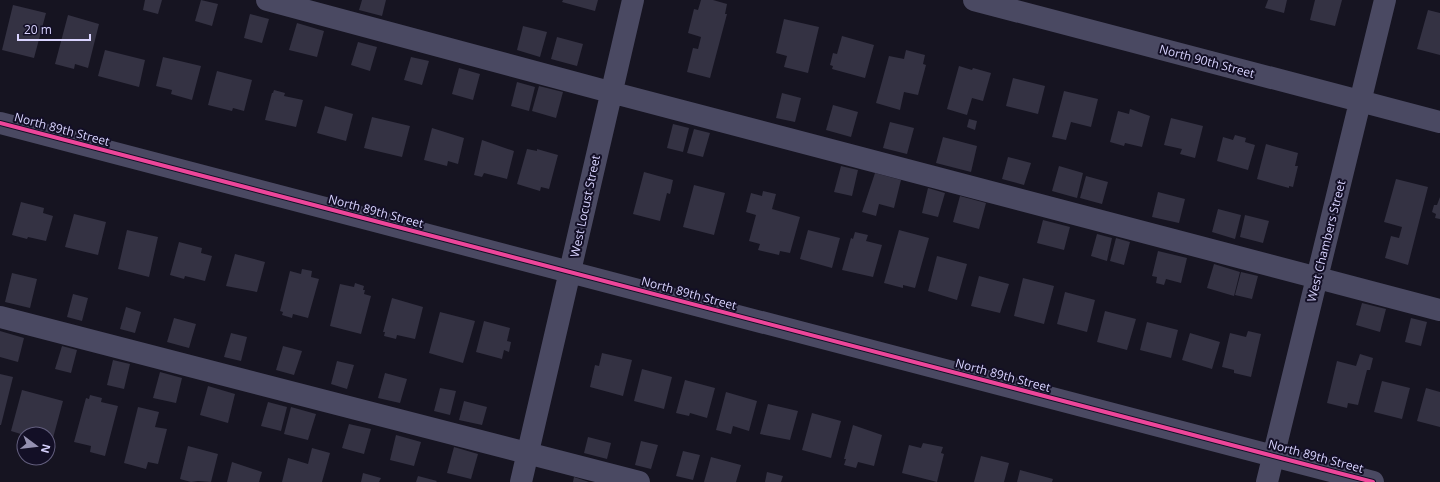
<svg xmlns="http://www.w3.org/2000/svg" width="1440" height="482" viewBox="0 0 1440 482" font-family="'Open Sans',sans-serif">
  <style>
    .building { fill: #343243 }
    .lines { fill: none; stroke-linecap: round; stroke-linejoin: round }
    .minor { stroke: #4a4962; stroke-width: 22 }
    .cycleway-casing { stroke: #130f26; stroke-width: 6 }
    .cycleway { stroke: #ed469a; stroke-width: 4 }
    .labels { text-anchor: middle; dominant-baseline: central; stroke-width: 4; stroke-linejoin: round; paint-order: stroke }
    .street-label { font-size: 12px; fill: #d9d4ff; stroke: #130f26 }
  </style>
  <rect width="100%" height="100%" fill="#161421"/>
  <!-- building -->
  <path class="building" d="M145 0H162L158 14 143 10Z
    M201 0 218 4 212 26 195 21Z
    M362 0H386L382 16 359 10Z
    M563 0H598L595 11 562 2Z
    M701 0H713L727 4 725 14H727L710 78 687 72 693 48 698 49 701 37 688 33 694 9 698 10Z
    M1268 0H1287L1284 13 1265 8Z
    M1315 0H1342L1335 26 1310 20Z
    M13 5 46 13 34 58 2 50Z
    M1428 10 1440 13V55L1417 49Z
    M250 14 269 19 262 43 244 38Z
    M68 15 99 24 88 68 75 64 74 69 55 64Z
    M784 19 819 27 808 73 784 67 787 56 776 53Z
    M297 23 324 31 317 57 289 50Z
    M523 26 547 32 540 57 517 50Z
    M842 36 874 45 865 78 832 69 833 66 830 65 833 53 837 54Z
    M557 37 583 44 577 66 551 59Z
    M358 42 377 47 370 71 351 65Z
    M105 50 145 60 139 87 98 76Z
    M906 50 925 55 923 64 926 65 918 95 904 92 900 110 876 103 889 56 904 59Z
    M163 57 201 66 192 100 171 94 172 90 156 86Z
    M411 57 429 61 422 85 404 80Z
    M959 66 972 70 973 68 991 73 983 101 972 98 967 115 947 109Z
    M459 68 480 74 473 100 452 94Z
    M217 71 252 80 244 111 233 108 232 111 208 105Z
    M1013 78 1045 86 1038 114 1006 106Z
    M517 82 535 87 529 111 511 106Z
    M539 86 563 92 556 118 532 111Z
    M274 90 285 93 284 96 303 100 296 127 265 120 272 93H273Z
    M1064 91 1098 99 1091 127 1071 122 1066 140 1052 137Z
    M782 93 801 98 795 122 776 118Z
    M833 105 858 112 851 137 826 130Z
    M325 106 353 114 346 141 317 133Z
    M1130 109 1150 116 1142 147 1125 143 1124 146 1110 142 1118 111 1129 114Z
    M372 117 410 126 402 157 364 148Z
    M1171 118 1203 126 1195 158 1180 154 1182 149 1164 145Z
    M969 119 977 121 975 130 967 127Z
    M890 122 914 128 907 154 883 148Z
    M673 124 689 128 683 152 667 148Z
    M432 128 464 138 458 164 448 161 447 166 424 160Z
    M694 129 710 133 703 157 687 153Z
    M1235 135 1246 138 1245 142 1255 145 1248 170 1217 161 1223 137 1233 140Z
    M943 137 977 146 971 172 936 163Z
    M482 140 514 151 507 179 484 173 482 177 474 175Z
    M1266 144 1298 153 1295 166H1298L1293 187 1289 186V188L1257 179Z
    M527 149 537 151V149L558 155 549 189 541 187 540 191 517 184Z
    M1008 157 1031 163 1024 185 1002 179Z
    M841 166 858 170 852 196 834 192Z
    M1059 166 1083 173 1077 198 1052 191Z
    M644 172 673 180 670 194 667 193 660 221 633 214Z
    M875 173 901 180 894 208 879 204 876 216 862 212Z
    M1086 176 1108 182 1102 204 1080 198Z
    M1396 179 1428 187 1408 265 1385 258 1391 236 1399 238 1402 227 1384 222Z
    M694 185 725 193 714 235 683 227Z
    M928 188 945 193 938 217 922 213Z
    M763 191 776 194 772 209 800 217 790 253 780 251 779 255 758 250 760 244 749 241 756 215 746 212 751 193 762 196Z
    M1158 192 1185 199 1179 223 1152 217Z
    M960 196 986 203 979 229 953 222Z
    M1440 197V219L1435 218 1436 214 1432 212 1434 205H1437Z
    M21 202 44 208 43 213 53 216 46 241 28 237 27 239 12 235Z
    M1218 209 1241 215 1235 239 1212 232Z
    M74 214 106 222 98 255 65 247Z
    M1245 215 1269 221 1263 243 1240 237Z
    M1043 220 1070 227 1064 250 1037 243Z
    M127 230 158 237 149 277 118 269Z
    M808 230 840 238 832 268 800 259Z
    M899 230 929 238 915 288 903 285V288L884 283Z
    M855 232 868 235 866 241 882 245 873 277 842 270 851 238 853 239Z
    M1097 234 1112 238 1107 261 1091 256Z
    M1116 238 1130 242 1124 265 1110 261Z
    M179 242 202 248 201 253 212 256 205 281 185 276 184 279 170 275Z
    M1158 251 1187 258 1181 283 1166 279 1164 285 1156 283 1157 277 1152 276Z
    M235 254 265 262 257 292 226 286Z
    M937 256 967 264 957 300 928 291Z
    M1214 264 1240 272 1234 296 1207 288Z
    M302 269 312 271 311 277 319 279 308 318 293 314 292 318 282 315 283 312 280 311 290 271 301 274Z
    M1241 272 1258 276 1252 299 1235 295Z
    M12 273 37 279 30 308 5 302Z
    M979 276 1009 284 1000 313 971 306Z
    M1023 278 1054 286 1044 324 1014 316Z
    M355 283 364 286 363 290H365L364 294 371 296 361 334 330 326 340 284 354 287Z
    M1065 292 1095 300 1087 332 1057 324Z
    M73 294 88 298 82 321 67 317Z
    M392 298 423 307 415 339 397 335 396 339 384 336 385 332H383Z
    M1362 303 1386 309 1380 332 1356 325Z
    M126 307 141 312 135 333 120 329Z
    M1105 311 1136 319 1127 350 1097 342Z
    M440 312 475 321 463 363 429 353Z
    M174 318 196 324 189 348 167 342Z
    M1411 318 1427 322 1421 346 1405 342Z
    M484 321 510 328 507 341 511 342 509 352 504 350 502 359 476 352Z
    M1147 322 1178 330 1171 358 1140 350Z
    M0 331 24 338 18 362 0 357Z
    M1248 331 1261 334 1251 377 1234 373V370L1222 367 1230 333 1246 337Z
    M231 333 247 337 241 361 224 357Z
    M1190 333 1220 342 1212 369 1182 360Z
    M62 346 77 350 71 373 55 369Z
    M283 346 302 351 294 375 276 370Z
    M602 353 632 360 623 396 590 387 595 365 599 366Z
    M1360 354 1373 358 1370 370H1367L1358 405 1348 403 1347 408 1327 403 1337 361 1356 366Z
    M113 360 130 364 124 389 107 385Z
    M337 361 354 365 347 389 331 384Z
    M642 369 672 377 664 409 634 401Z
    M160 372 182 378 176 403 153 398Z
    M385 373 407 379 400 403 378 398Z
    M0 374 13 377 1 425H0Z
    M685 380 715 388 707 418 690 413 689 416 676 413Z
    M1382 381 1410 388 1402 419 1374 412Z
    M208 386 235 394 228 423 200 415Z
    M440 388 456 391 450 415 434 411Z
    M1426 388 1440 392V427L1417 421Z
    M22 390 63 401 53 438 48 437V434L24 435 11 431Z
    M726 392 757 401 749 431 733 426 731 434 716 430Z
    M90 395 102 398 101 402 118 406 105 456 90 452 91 446 74 442 86 398 89 399Z
    M464 401 487 407 482 425 459 420Z
    M268 402 287 407 281 431 261 426Z
    M768 404 798 411 790 440 760 434Z
    M138 407 159 412 155 427 167 429 158 464 148 462 146 469 124 463Z
    M291 407 316 414 308 440 284 434Z
    M812 413 841 421 831 458 802 450Z
    M349 424 371 429 364 454 342 448Z
    M853 425 882 435 874 466 858 462 856 468 844 465 846 459H844Z
    M396 435 421 442 414 466 390 460Z
    M588 437 611 443 607 459 584 453Z
    M641 441 658 445 651 469 635 465Z
    M923 443 943 447 941 453 944 454 937 482 902 473 909 445 921 448Z
    M188 446 218 454 211 482 198 481 191 482 180 479Z
    M454 447 478 454 471 479 447 473Z
    M312 448 330 453 322 482H282L288 458 308 464Z
    M683 451 700 455 693 480 676 476Z
    M981 456 1009 463 1004 482H974Z
    M711 457 741 465 736 482H704Z
    M232 462 262 472 259 482H227Z
    M1020 470 1053 479 1052 482H1017Z
    M767 472 783 476 781 482H765Z
    M363 473 381 478 379 482H361Z
    M418 476 437 481 436 482H416Z
    M574 477 589 482H573Z"/>
  <g class="lines">
    <!-- minor -->
    <path class="minor" d="M267 0 610 92 1440 310
      M974 0 1440 122
      M0 123 1373 482
      M0 317 639 482
      M521 482 633 0
      M1267 482 1385 0"/>
    <!-- cycleway casing -->
    <g class="cycleway-casing">
      <path id="cycleway" d="M0 123 1373 482"/>
    </g>
    <!-- cycleway -->
    <use href="#cycleway" class="cycleway"/>
  </g>
  <g class="labels">
    <!-- street labels -->
    <g class="street-label">
      <text transform="translate(1207 61) rotate(15)">North 90th Street</text>
      <text transform="translate(62 129) rotate(15)">North 89th Street</text>
      <text transform="translate(585 206) rotate(-78)">West Locust Street</text>
      <text transform="translate(376 211) rotate(15)">North 89th Street</text>
      <text transform="translate(1326 241) rotate(-76)">West Chambers Street</text>
      <text transform="translate(689 293) rotate(15)">North 89th Street</text>
      <text transform="translate(1003 375) rotate(15)">North 89th Street</text>
      <text transform="translate(1316 456) rotate(15)">North 89th Street</text>
    </g>
  </g>
  <!-- north arrow -->
  <g transform="translate(36 446) rotate(105)"><circle r="19" fill="#130f26" stroke="#625e7d"/>
  <path d="M0-3L7 15L0 10L-7 15Z" fill="#9591b1"/>
  <text y="-6" font-size="11" font-weight="bold" text-anchor="middle" fill="#d9d4ff">N</text>
  </g>
  <!-- scale -->
  <path d="M18 34v6h72v-6" fill="none" stroke="#d9d4ff" stroke-width="2"/>
  <text x="24" y="34" font-size="12" fill="#d9d4ff" stroke="#130f26" stroke-width="3" paint-order="stroke">20 m</text>
</svg>
